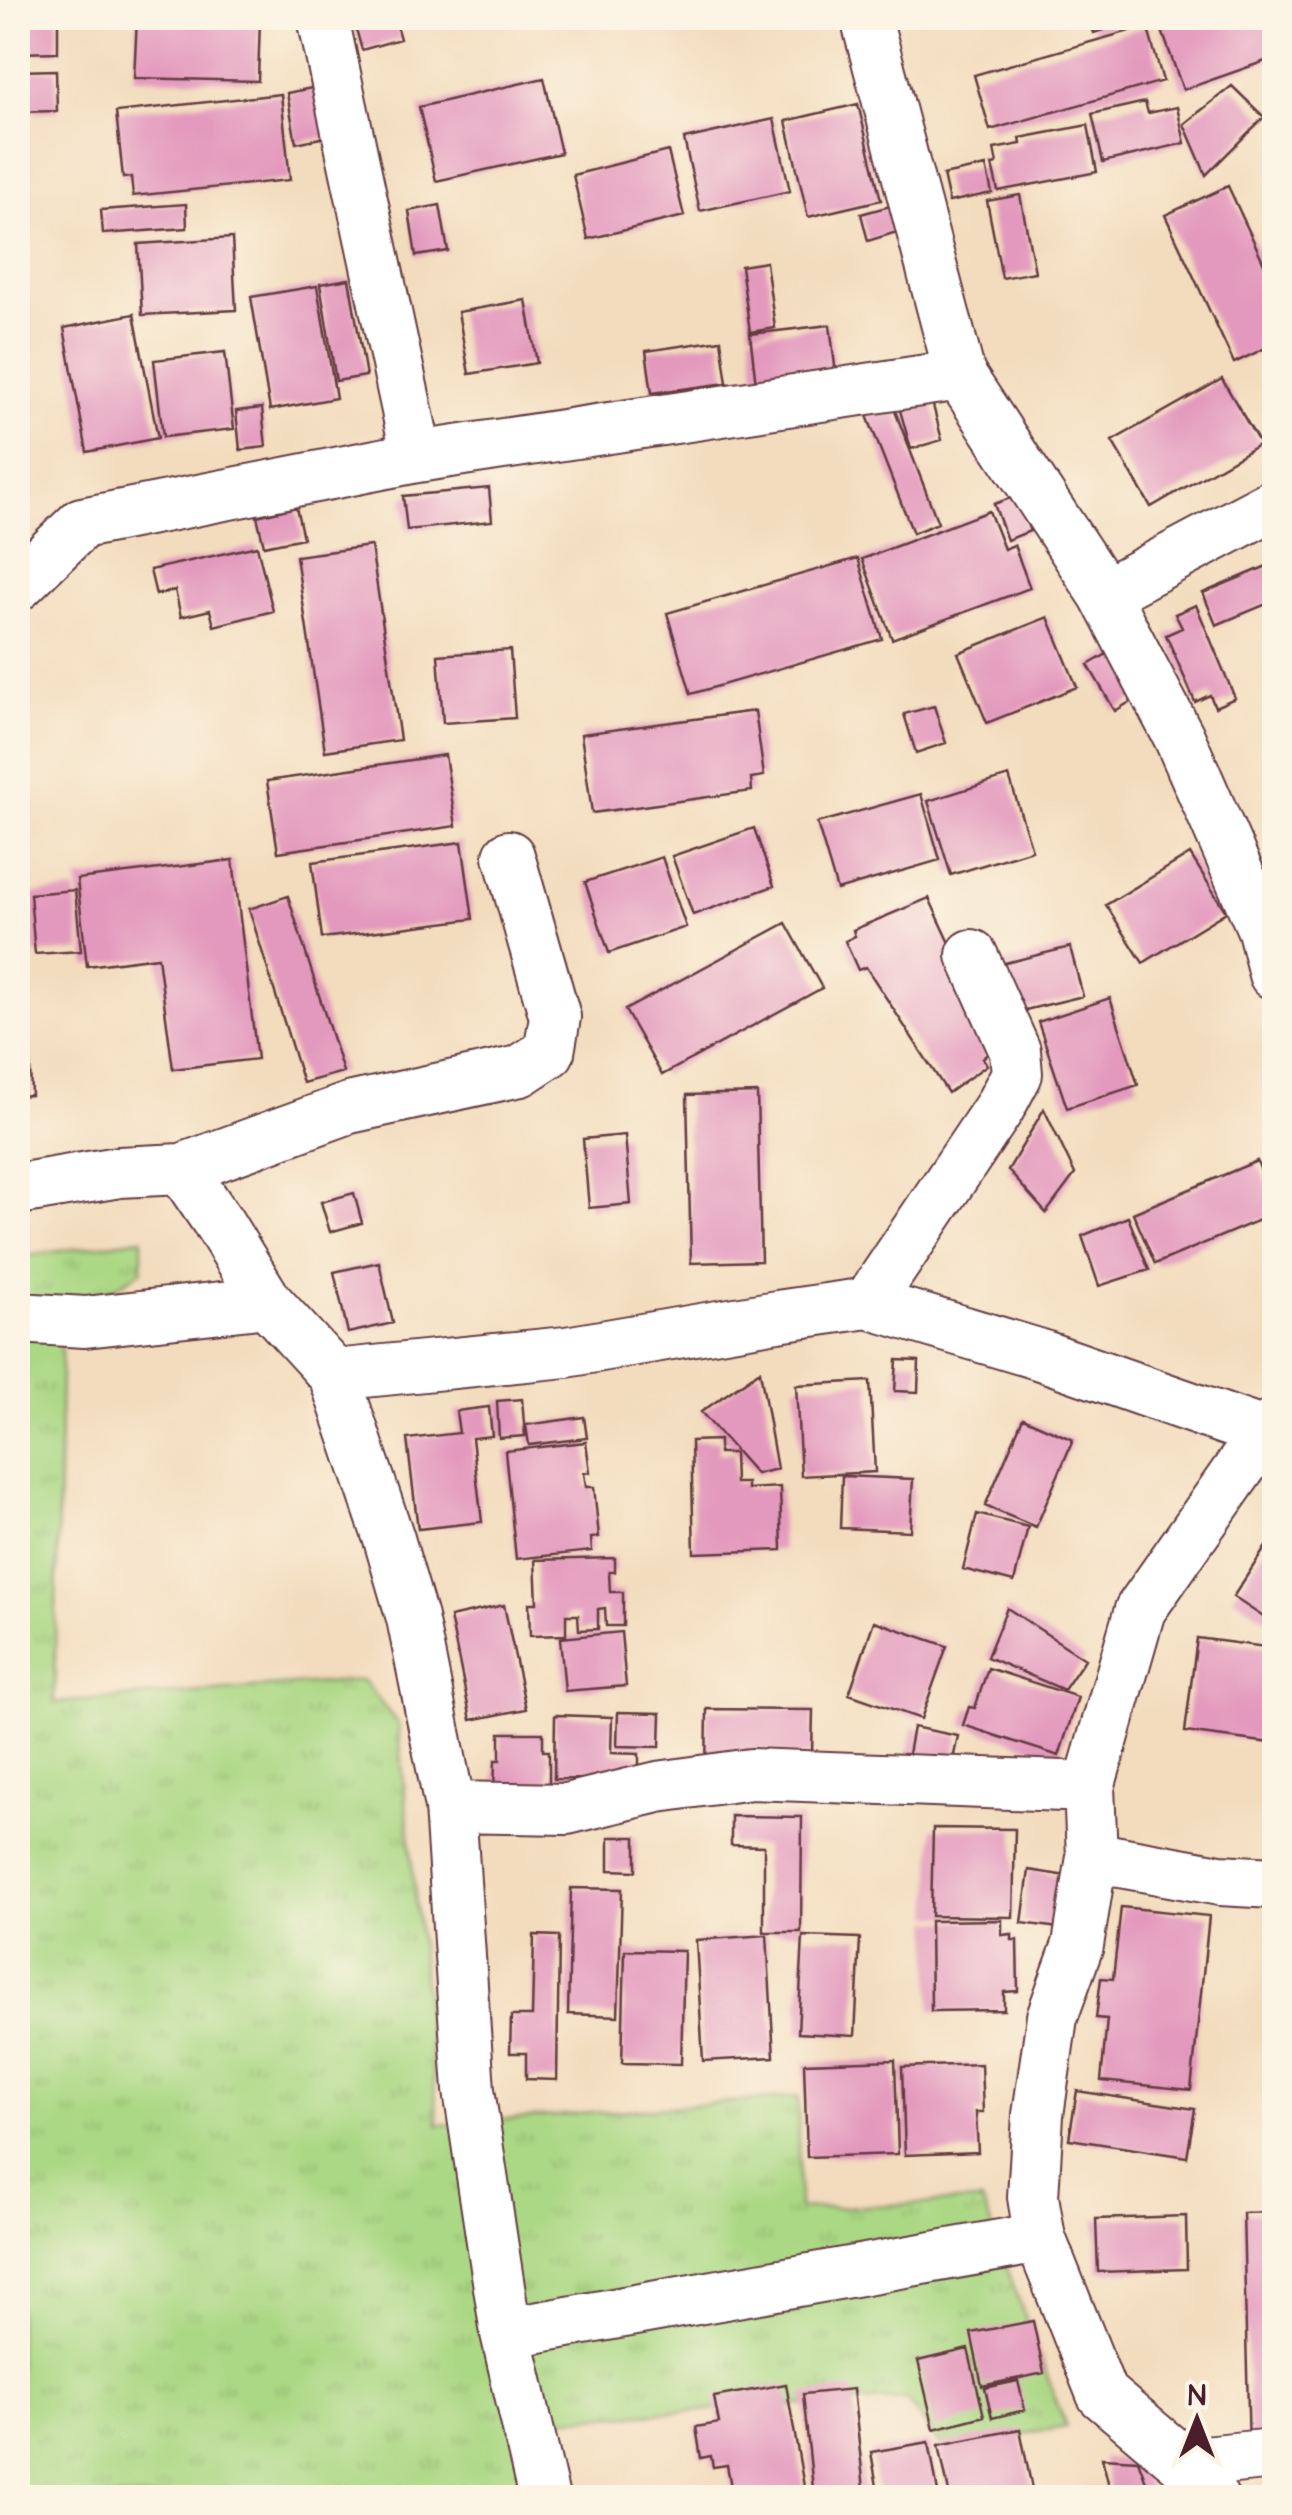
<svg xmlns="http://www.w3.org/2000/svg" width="1292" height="2515" viewBox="0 0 1292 2515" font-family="'Architects Daughter',sans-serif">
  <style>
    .grass { fill: url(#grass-tufts); stroke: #7a7c58; stroke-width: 2.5 }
    .building { fill: #e399bd }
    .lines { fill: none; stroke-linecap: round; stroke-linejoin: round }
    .minor-casing { stroke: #633b41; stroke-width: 54 }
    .minor { stroke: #fff; stroke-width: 50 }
  </style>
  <defs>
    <pattern id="grass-tufts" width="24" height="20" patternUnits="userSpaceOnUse" patternTransform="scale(2.5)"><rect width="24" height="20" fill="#abd884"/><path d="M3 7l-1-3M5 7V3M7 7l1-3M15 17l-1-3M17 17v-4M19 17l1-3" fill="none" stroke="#95b972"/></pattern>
  </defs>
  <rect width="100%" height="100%" fill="#fcf5e5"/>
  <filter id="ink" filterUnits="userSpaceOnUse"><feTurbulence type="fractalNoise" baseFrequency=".01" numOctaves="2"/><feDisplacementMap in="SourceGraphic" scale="20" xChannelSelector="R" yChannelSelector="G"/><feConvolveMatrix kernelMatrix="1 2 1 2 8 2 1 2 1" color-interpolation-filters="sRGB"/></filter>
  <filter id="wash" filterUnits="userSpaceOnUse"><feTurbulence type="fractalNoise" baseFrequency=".0048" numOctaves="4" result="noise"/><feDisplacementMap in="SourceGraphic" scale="40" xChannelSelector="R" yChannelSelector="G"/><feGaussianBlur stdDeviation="2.25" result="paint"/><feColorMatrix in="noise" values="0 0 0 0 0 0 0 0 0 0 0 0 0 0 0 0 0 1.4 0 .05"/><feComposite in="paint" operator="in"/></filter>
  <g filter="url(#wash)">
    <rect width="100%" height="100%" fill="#f3dcbd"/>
    <!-- grass -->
    <path class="grass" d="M142 1239V1270L62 1323 54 1703 362 1680 398 1724 438 2125 798 2097 799 2209 982 2201 1066 2427 942 2447 906 2399 551 2419 564 2497 18 2498V1257Z"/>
    <g id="blocks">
      <!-- building -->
      <path class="building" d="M18 18H58V52L18 53Z
        M137 18 260 19 258 81 134 78Z
        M369 18H394L400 39 362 50 354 22Z
        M1089 18H1140L1094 33Z
        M1172 18H1267L1274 40V58L1183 90 1159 22Z
        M1147 26 1163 81 990 130 974 75Z
        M56 70 57 111 18 112V71Z
        M544 78 561 153 436 181 419 107Z
        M322 86 331 136 296 143 287 93Z
        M1232 86 1264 117 1206 175 1184 124Z
        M281 94 290 180 133 196 131 177 123 178 116 112Z
        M1145 102 1148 113 1177 107 1185 143 1103 162 1092 114Z
        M858 104 881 200 808 217 786 121Z
        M774 119 790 191 700 211 684 139Z
        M1088 125 1097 172 998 191 992 165 997 164 994 149 1021 144 1020 138Z
        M668 151 684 216 588 239 573 175Z
        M986 166 992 193 949 202 943 175Z
        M1228 186 1274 285V344L1234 363 1165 215Z
        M1020 195 1035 272 1002 278 987 201Z
        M186 204 187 228 103 234 101 210Z
        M440 205 448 251 416 256 409 211Z
        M890 206 897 232 868 241 861 214Z
        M232 238 236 310 142 315 138 244Z
        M766 262 775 328 750 332 741 266Z
        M349 279 366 376 336 381 320 284Z
        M317 286 336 398 270 410 251 297Z
        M526 300 537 363 469 374 458 312Z
        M134 314 158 438 87 452 64 328Z
        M830 325 836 374 756 384 750 334Z
        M721 340 727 383 652 393 646 351Z
        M225 352 234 429 163 437 154 360Z
        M1222 379 1260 444 1151 507 1112 441Z
        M930 394 942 440 911 449 898 403Z
        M892 403 938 523 913 533 866 413Z
        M262 408 266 447 240 450 236 411Z
        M489 488 492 521 407 530 403 496Z
        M1016 496 1030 531 1007 540 994 504Z
        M296 507 303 538 264 546 257 516Z
        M989 511 1004 549 1014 545 1030 588 892 639 862 559Z
        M257 546 273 611 214 626 210 610 181 617 175 590 156 595 150 570Z
        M371 546 400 740 325 751 296 556Z
        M858 558 882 639 691 694 667 613Z
        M1274 563V601L1216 625 1203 593Z
        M1196 605 1235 698 1215 707 1210 695 1195 702 1166 635 1182 628 1175 614Z
        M1048 617 1077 687 987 723 958 653Z
        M1121 646 1148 691 1115 711 1088 665Z
        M510 650 515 718 443 723 438 655Z
        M934 706 946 743 916 753 904 714Z
        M755 711 764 776 751 778 752 791 592 813 581 734Z
        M445 755 456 826 278 852 267 781Z
        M1009 776 1032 850 951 875 928 801Z
        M921 794 940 860 837 890 817 823Z
        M754 828 774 886 693 915 672 856Z
        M462 842 473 919 322 938 312 862Z
        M1190 854 1226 912 1143 963 1106 905Z
        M662 857 686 927 609 953 585 882Z
        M233 860 257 1059 173 1069 158 957 87 966 77 879Z
        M75 890 81 951 35 954 30 894Z
        M288 896 343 1072 303 1083 249 909Z
        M929 898 997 1044 983 1058 987 1065 948 1093 866 967 858 970 845 941 855 936 853 930Z
        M786 923 822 988 662 1075 625 1010Z
        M1070 947 1083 996 1009 1014 997 965Z
        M1110 998 1138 1085 1067 1108 1038 1022Z
        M18 1032 29 1036 31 1095 18 1096Z
        M757 1093 761 1261 691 1263 687 1095Z
        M1044 1109 1075 1174 1046 1213 1008 1170Z
        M625 1135 631 1204 589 1208 583 1139Z
        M1257 1161 1274 1202V1214L1155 1264 1133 1213Z
        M354 1193 362 1223 330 1232 321 1202Z
        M1128 1217 1149 1270 1099 1286 1082 1236Z
        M379 1262 393 1323 348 1333 334 1272Z
        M897 1360 919 1361 918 1392 895 1391Z
        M760 1371 777 1469 756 1474 701 1412Z
        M870 1381 875 1472 801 1476 796 1385Z
        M522 1399 525 1436 499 1438 497 1401Z
        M489 1407 492 1436 472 1438 482 1522 418 1529 407 1439 459 1433 456 1411Z
        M584 1417 587 1438 529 1445 526 1425Z
        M1023 1418 1073 1440 1036 1527 985 1506Z
        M719 1440V1453H734L735 1483H747V1489L780 1487 782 1550 694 1553 691 1441Z
        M586 1442 590 1472 584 1473 586 1487H594L599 1537 591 1538 592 1551 516 1559 505 1451Z
        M842 1476 913 1479 910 1531 840 1528Z
        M977 1514 1028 1527 1014 1582 963 1569Z
        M1271 1539 1274 1541V1624L1233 1597Z
        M615 1558V1572H609L610 1592H623V1626H606L605 1608 598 1609V1629L579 1630 578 1615H566V1635L530 1636 529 1603H537L535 1560Z
        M504 1605 526 1709 471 1720 450 1617Z
        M1007 1608 1085 1659 1064 1690 987 1657Z
        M874 1621 947 1646 921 1719 849 1694Z
        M621 1632 626 1686 565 1691 560 1638Z
        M1197 1638 1274 1648V1719L1271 1743 1185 1732Z
        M988 1668 1078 1697 1059 1756 963 1725 969 1707 975 1708Z
        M707 1709 813 1710 812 1754 706 1773Z
        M618 1712 661 1713 660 1747 617 1746Z
        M555 1715 612 1717 611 1753 639 1754V1780L554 1779Z
        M913 1727 958 1736 949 1779 905 1770Z
        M500 1733H543V1751H549V1793H494L495 1760H500Z
        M731 1816 802 1817 801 1932H764V1846L731 1845Z
        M933 1828 1015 1829 1013 1917 931 1916Z
        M609 1837H636V1871L609 1870Z
        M1029 1870 1067 1876 1059 1928 1022 1923Z
        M571 1888 622 1889 618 2016 568 2014Z
        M1121 1907 1209 1916 1191 2090 1101 2081 1107 2019 1096 2018 1101 1978 1113 1979Z
        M1002 1920V1935L1012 1934V1940H1017L1018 1991 1004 1992V2010L931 2011 930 1921Z
        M534 1935 559 1936 557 2080 526 2079V2053H510L511 2016H532Z
        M767 1935 774 2057 703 2061 696 1940Z
        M803 1936 860 1938 855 2036 798 2033Z
        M625 1950 684 1951 681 2064 622 2063Z
        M895 2060 898 2154 807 2157 804 2063Z
        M981 2064 983 2112H976L978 2152 905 2155 902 2067Z
        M1077 2091 1195 2109 1187 2157 1069 2139Z
        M1274 2212V2450H1249L1243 2213Z
        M1186 2216 1187 2269 1098 2272 1096 2219Z
        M1033 2321 1044 2373 982 2386 971 2333Z
        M968 2349 984 2416 934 2429 918 2361Z
        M1018 2381 1025 2410 992 2418 985 2388Z
        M786 2384 806 2498H733L727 2465 713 2467 711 2456 701 2458 696 2427 719 2423 714 2397Z
        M853 2389 865 2498H814L803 2394Z
        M1020 2429 1032 2489 989 2498H950L939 2445Z
        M929 2442 939 2498H879L871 2452Z
        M1102 2458 1138 2460 1152 2498H1112Z"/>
    </g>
  </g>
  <g filter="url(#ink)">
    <use href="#blocks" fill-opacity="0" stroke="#633b41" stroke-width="2.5"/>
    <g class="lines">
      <!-- minor casing -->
      <g class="minor-casing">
        <path id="minor" d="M323 18 417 457
          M866 18 960 375 1104 594 1179 737 1263 930 1274 974
          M18 585 82 523 417 457 960 375
          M1104 594 1274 504
          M182 1169 349 1108 520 1071 549 1052 555 1017 509 856
          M18 1189 119 1172 182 1169 220 1225 267 1302 334 1375 389 1539 412 1618 450 1807 469 2090 506 2333 544 2498
          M868 1303 999 1108 1017 1074 1015 1051 972 955
          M18 1318 85 1322 267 1302
          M334 1375 566 1352 777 1316 868 1303 1038 1354 1264 1433
          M450 1807 567 1809 658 1787 751 1774 1089 1787
          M1092 1857 1220 1880 1274 1883
          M506 2333 1040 2238
          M1184 2463 1274 2454
          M1213 2498 1184 2463 1102 2394 1040 2238 1033 2197 1038 2115 1052 2017 1078 1945 1092 1857 1089 1787 1140 1610 1264 1433 1274 1424"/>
      </g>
      <!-- minor -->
      <use href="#minor" class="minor"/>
    </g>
  </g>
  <!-- margin -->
  <rect width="1292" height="2515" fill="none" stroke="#fcf5e5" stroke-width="60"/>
  <!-- north arrow -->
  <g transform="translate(1197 2420)" stroke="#fcf5e5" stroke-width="8" paint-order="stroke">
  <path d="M0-8L18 38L0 25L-18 38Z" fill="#4a1f2b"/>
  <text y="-15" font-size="28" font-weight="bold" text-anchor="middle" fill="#4a1f2b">N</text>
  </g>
</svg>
